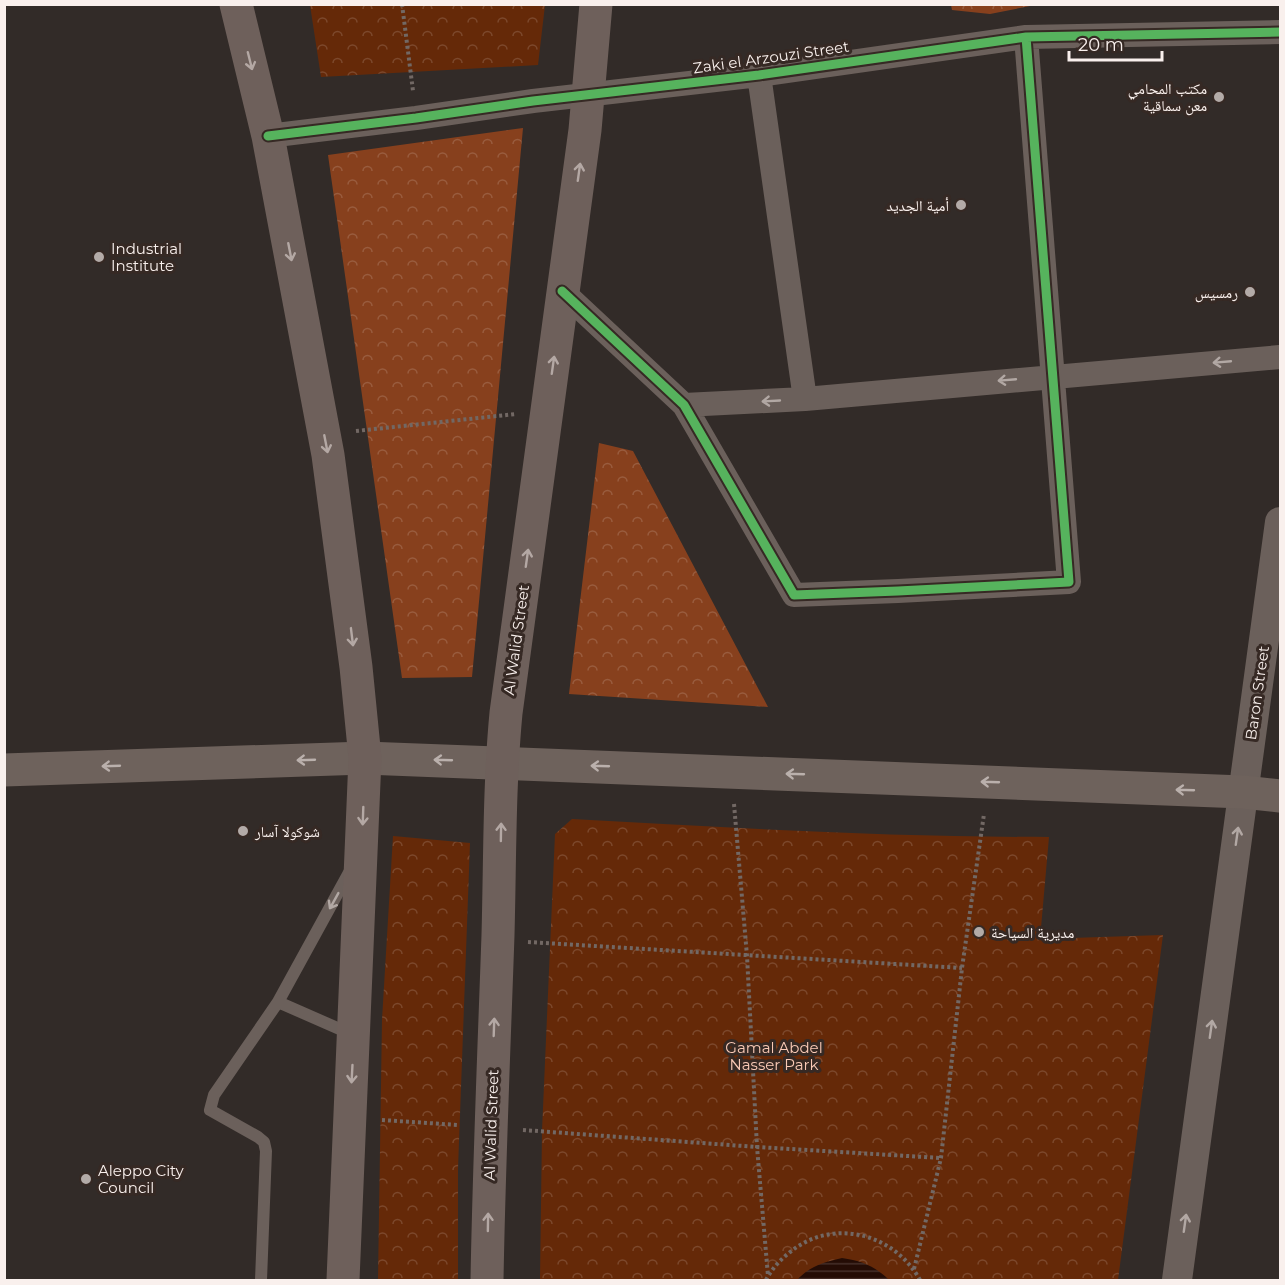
<svg xmlns="http://www.w3.org/2000/svg" width="1285" height="1285" viewBox="0 0 1285 1285" font-family="Montserrat,'Noto Naskh Arabic',sans-serif">
  <style>
    .forest { fill: url(#forest-crowns) }
    .park { fill: url(#park-crowns) }
    .water { fill: url(#water-rules) }
    .lines { fill: none; stroke-linecap: round; stroke-linejoin: round }
    .path { stroke: #726864; stroke-width: 4; stroke-dasharray: 3 3; stroke-linecap: butt }
    .service { stroke: #6b605b; stroke-width: 12 }
    .minor { stroke: #6b605b; stroke-width: 24 }
    .tertiary { stroke: #6b605b; stroke-width: 30 }
    .secondary { stroke: #6e625c; stroke-width: 33 }
    .primary { stroke: #6e605b; stroke-width: 33 }
    .cycleway-casing { stroke: #362924; stroke-width: 13 }
    .cycleway { stroke: #56b35d; stroke-width: 9 }
    .oneway { stroke: #b4a8a4 }
    .oneway2 { stroke: #b2a8a4 }
    .oneway3 { stroke: #bab0ac }
    .poi-dot { fill: #b3aba8; stroke: #362924; stroke-width: 2 }
    .labels { text-anchor: middle; dominant-baseline: central; stroke-width: 6; stroke-linejoin: round; paint-order: stroke }
    .street-label { font-size: 15px; fill: #f9f0ed; stroke: #362924 }
    .poi-label { font-size: 15px; fill: #f9f0ed; stroke: #362924; text-anchor: start }
    .park-label { font-size: 15px; fill: #facab6; stroke: #362924 }
  </style>
  <defs>
    <pattern id="forest-crowns" width="20" height="18" patternUnits="userSpaceOnUse" patternTransform="scale(1.5)"><rect width="20" height="18" fill="#87401d"/><path d="M2 6a3 3 0 1 1 6 0M12 15a3 3 0 1 1 6 0" fill="none" stroke="#995c3e"/></pattern>
    <pattern id="park-crowns" width="20" height="18" patternUnits="userSpaceOnUse" patternTransform="scale(1.5)"><rect width="20" height="18" fill="#652908"/><path d="M2 6a3 3 0 1 1 6 0M12 15a3 3 0 1 1 6 0" fill="none" stroke="#7c482c"/></pattern>
    <pattern id="water-rules" width="6" height="5" patternUnits="userSpaceOnUse" patternTransform="scale(1.5)"><rect width="6" height="5" fill="#240c05"/><path d="M0 2.5h6" fill="none" stroke="#45302a"/></pattern>
  </defs>
  <rect width="100%" height="100%" fill="#322b28"/>
  <!-- forest -->
  <path class="forest" d="M951 5 1035 4V5L990 14 952 10Z
    M523 128 472 677 402 678 328 155Z
    M599 443 633 451 768 707 569 694Z"/>
  <!-- park -->
  <path class="park" d="M310 5H545L538 65 321 77Z
    M572 819C731 828 890 837 1049 837L1040 939 1163 935 1118 1280H540L542 1131 555 834Z
    M393 836 470 843 458 1169V1280H378L382 1020Z"/>
  <!-- water -->
  <path class="water" d="M842 1258C862 1261 875 1266 889 1280H797C810 1266 824 1262 842 1258Z"/>
  <g class="lines">
    <!-- path -->
    <path class="path" d="M402 4 413 91
      M356 431 516 414
      M734 804 747 956 757 1147 768 1276
      M528 942 962 968
      M382 1120 458 1125
      M523 1130 757 1147 941 1158
      M914 1269 941 1158 962 968 984 814
      M766 1280C772 1268 783 1257 794 1249 837 1218 895 1235 920 1280"/>
    <!-- service -->
    <path class="service" d="M351 1034 278 1002 351 869
      M261 1280 266 1151 264 1142 258 1137 210 1110 214 1095 278 1002"/>
    <!-- minor -->
    <path class="minor" d="M759 75 805 399
      M268 136 416 118 533 101 759 75 1026 37 1280 32
      M562 291 684 405 794 595 898 591 1069 582 1026 37
      M684 405 805 399 1280 357"/>
    <!-- tertiary -->
    <path class="tertiary" d="M1177 1280 1280 522"/>
    <!-- secondary -->
    <path class="secondary" d="M4 770 365 758 1243 792 1280 796"/>
    <!-- primary -->
    <path class="primary" d="M236 4 268 136 328 455 356 667 365 758 343 1280
      M487 1280C489 1165 494 1050 498 935 500 861 499 787 506 713L585 130 596 4"/>
    <!-- cycleway casing -->
    <g class="cycleway-casing">
      <path id="cycleway" d="M268 136 416 118 533 101 759 75 1026 37 1280 32
        M562 291 684 405 794 595 898 591 1069 582 1026 37"/>
    </g>
    <!-- cycleway -->
    <use href="#cycleway" class="cycleway"/>
  </g>
  <!-- one-way arrows -->
  <defs><path id="oneway-shaft" d="M-6 0H5M1.5-3L5.5 0L1.5 3" fill="none" stroke-width="1.6" stroke-linecap="round" stroke-linejoin="round" transform="scale(1.5)"/></defs>
  <g class="oneway">
    <use href="#oneway-shaft" transform="translate(250 61) rotate(76)"/>
    <use href="#oneway-shaft" transform="translate(579 172) rotate(-82)"/>
    <use href="#oneway-shaft" transform="translate(290 252) rotate(79)"/>
    <use href="#oneway-shaft" transform="translate(553 365) rotate(-82)"/>
    <use href="#oneway-shaft" transform="translate(326 444) rotate(79)"/>
    <use href="#oneway-shaft" transform="translate(527 558) rotate(-82)"/>
    <use href="#oneway-shaft" transform="translate(352 637) rotate(83)"/>
    <use href="#oneway-shaft" transform="translate(363 816) rotate(92)"/>
    <use href="#oneway-shaft" transform="translate(501 832) rotate(-89)"/>
    <use href="#oneway-shaft" transform="translate(494 1027) rotate(-88)"/>
    <use href="#oneway-shaft" transform="translate(352 1074) rotate(93)"/>
    <use href="#oneway-shaft" transform="translate(488 1222) rotate(-89)"/>
  </g>
  <g class="oneway2">
    <use href="#oneway-shaft" transform="translate(1222 362) rotate(175)"/>
    <use href="#oneway-shaft" transform="translate(1007 380) rotate(175)"/>
    <use href="#oneway-shaft" transform="translate(771 401) rotate(177)"/>
    <use href="#oneway-shaft" transform="translate(1237 836) rotate(-82)"/>
    <use href="#oneway-shaft" transform="translate(334 901) rotate(119)"/>
    <use href="#oneway-shaft" transform="translate(1211 1029) rotate(-82)"/>
    <use href="#oneway-shaft" transform="translate(1185 1223) rotate(-82)"/>
  </g>
  <g class="oneway3">
    <use href="#oneway-shaft" transform="translate(306 760) rotate(178)"/>
    <use href="#oneway-shaft" transform="translate(443 760) rotate(-178)"/>
    <use href="#oneway-shaft" transform="translate(111 766) rotate(178)"/>
    <use href="#oneway-shaft" transform="translate(600 766) rotate(-178)"/>
    <use href="#oneway-shaft" transform="translate(795 774) rotate(-178)"/>
    <use href="#oneway-shaft" transform="translate(990 782) rotate(-178)"/>
    <use href="#oneway-shaft" transform="translate(1185 790) rotate(-178)"/>
  </g>
  <!-- markers -->
  <g class="poi-dot">
    <circle cx="1219" cy="97" r="6"/>
    <circle cx="961" cy="205" r="6"/>
    <circle cx="99" cy="257" r="6"/>
    <circle cx="1250" cy="292" r="6"/>
    <circle cx="243" cy="831" r="6"/>
    <circle cx="979" cy="932" r="6"/>
    <circle cx="86" cy="1179" r="6"/>
  </g>
  <g class="labels">
    <!-- street labels -->
    <g class="street-label">
      <text transform="translate(771 57) rotate(-8)">Zaki el Arzouzi Street</text>
      <text transform="translate(516 640) rotate(-82)">Al Walid Street</text>
      <text transform="translate(1257 693) rotate(-82)">Baron Street</text>
      <text transform="translate(491 1125) rotate(-88)">Al Walid Street</text>
    </g>
    <!-- poi labels -->
    <g class="poi-label">
      <text x="1207" y="88" text-anchor="end">مكتب المحامي<tspan x="1207" dy="17">معن سماقية</tspan></text>
      <text x="949" y="205" text-anchor="end">أمية الجديد</text>
      <text x="111" y="248">Industrial<tspan x="111" dy="17">Institute</tspan></text>
      <text x="1238" y="292" text-anchor="end">رمسيس</text>
      <text x="255" y="831">شوكولا آسار</text>
      <text x="991" y="932">مديرية السياحة</text>
      <text x="98" y="1170">Aleppo City<tspan x="98" dy="17">Council</tspan></text>
    </g>
    <!-- park labels -->
    <g class="park-label">
      <text x="774" y="1047">Gamal Abdel<tspan x="774" dy="17">Nasser Park</tspan></text>
    </g>
  </g>
  <!-- border -->
  <rect width="1285" height="1285" fill="none" stroke="#f9f0ed" stroke-width="12"/>
  <!-- scale -->
  <path d="M1069 51v9h93v-9" fill="none" stroke="#f9f0ed" stroke-width="3"/>
  <text x="1078" y="51" font-size="18" fill="#f9f0ed" stroke="#362924" stroke-width="4.5" paint-order="stroke">20 m</text>
</svg>
